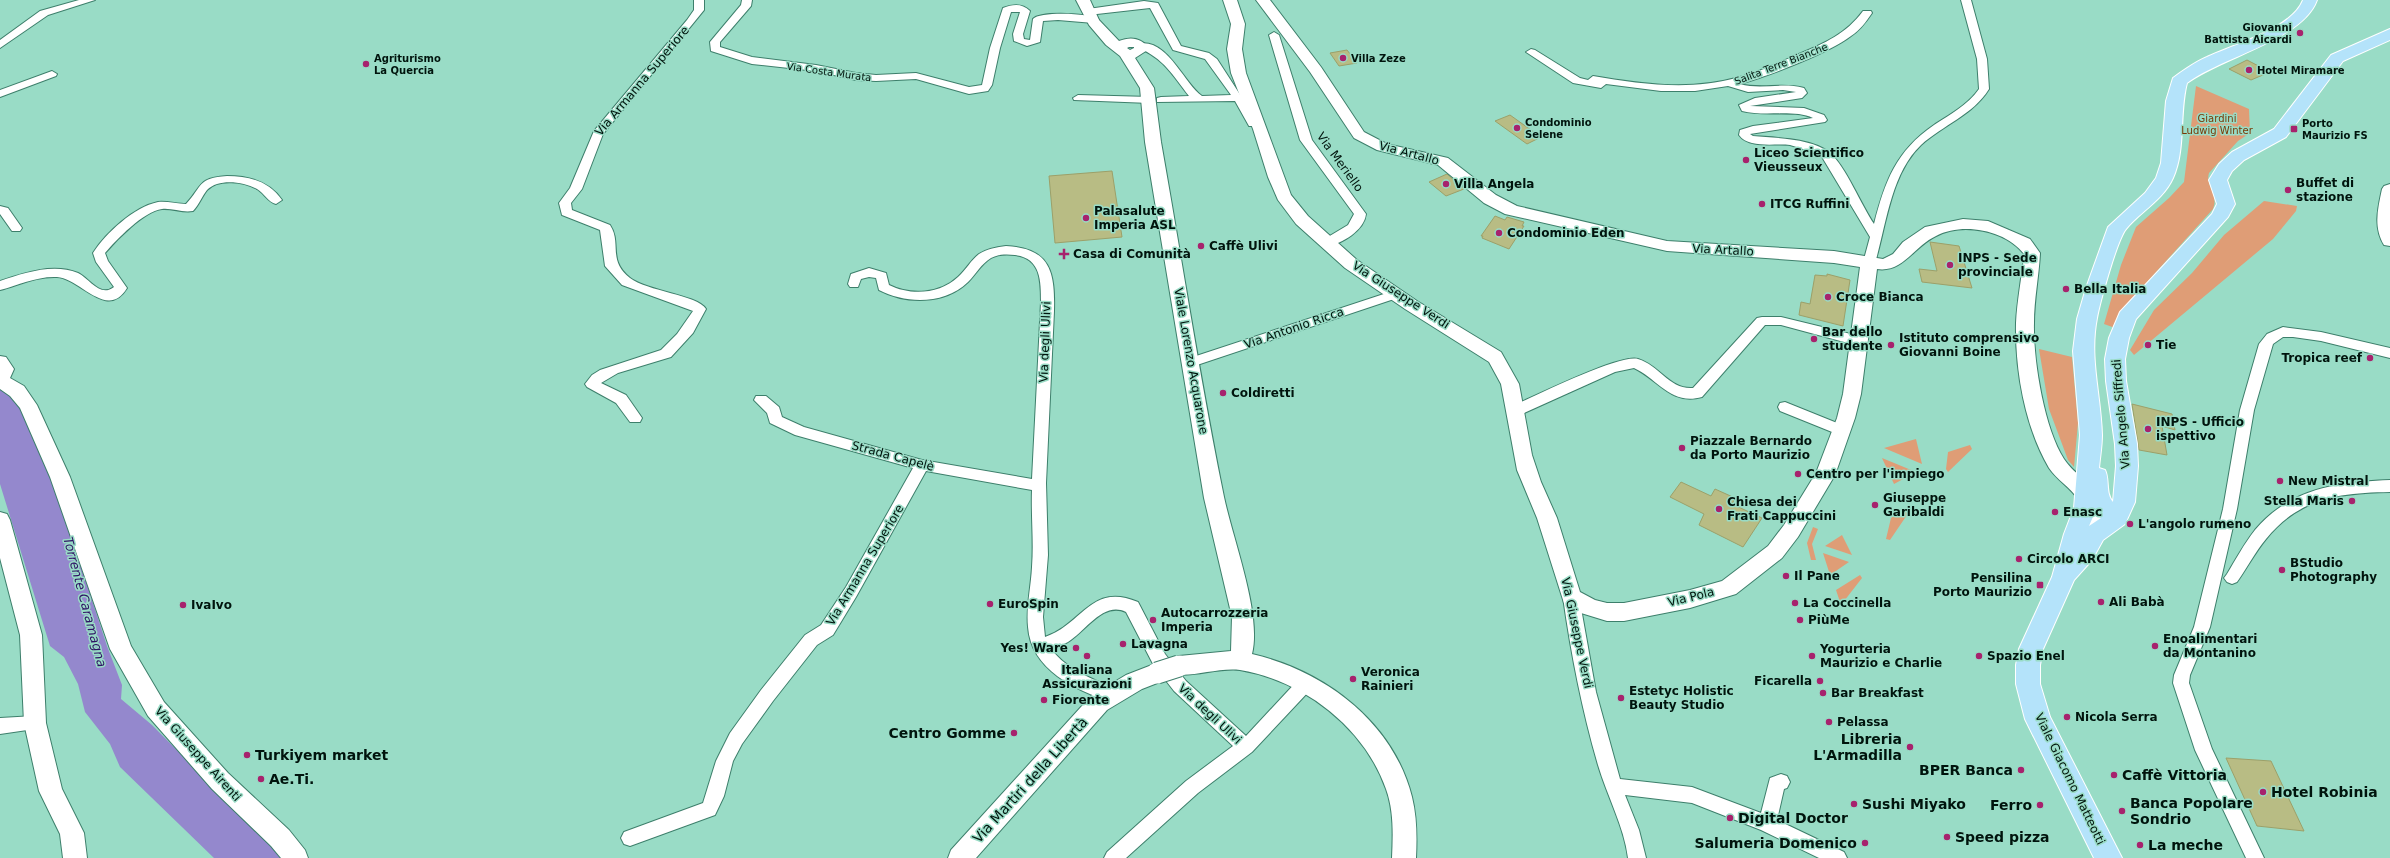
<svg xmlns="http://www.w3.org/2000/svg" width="2390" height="858" viewBox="0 0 2390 858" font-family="'DejaVu Sans',sans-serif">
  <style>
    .green { fill: #df9d76 }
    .water { fill: #9488cd }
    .building { fill: #b8bc84; stroke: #9ca069 }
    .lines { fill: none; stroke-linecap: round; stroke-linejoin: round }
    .street-casing { stroke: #3d7f6b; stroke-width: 2 }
    .secondary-casing { stroke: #3d7f6b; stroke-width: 2 }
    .primary-casing { stroke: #fff; stroke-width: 2 }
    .street { fill: #fff; fill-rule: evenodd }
    .secondary { fill: #fff; fill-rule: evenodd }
    .primary { fill: #b4e3fa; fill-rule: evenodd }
    .secondary-bridge-casing { stroke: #3d7f6b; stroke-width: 23; stroke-linecap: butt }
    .secondary-bridge { stroke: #fff; stroke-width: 21 }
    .poi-dot { fill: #a7226d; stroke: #99dcc6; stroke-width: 1.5 }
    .labels { text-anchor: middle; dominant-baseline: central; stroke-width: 3; stroke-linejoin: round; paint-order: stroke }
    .far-poi-label { font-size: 10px; font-weight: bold; fill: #00140d; stroke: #99dcc6; text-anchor: start }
    .far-street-label { font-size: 10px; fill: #00140d; stroke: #99dcc6 }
    .far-park-label { font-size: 10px; fill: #783805; stroke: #99dcc6 }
    .street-label { font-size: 12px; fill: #00140d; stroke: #99dcc6 }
    .poi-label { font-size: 12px; font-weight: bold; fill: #00140d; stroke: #99dcc6; text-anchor: start }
    .water-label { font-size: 13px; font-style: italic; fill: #2f1264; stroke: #99dcc6 }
    .near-poi-label { font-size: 14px; font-weight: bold; fill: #00140d; stroke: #99dcc6; text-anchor: start }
    .near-street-label { font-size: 14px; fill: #00140d; stroke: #99dcc6 }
  </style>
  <rect width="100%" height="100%" fill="#99dcc6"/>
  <!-- green -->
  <path class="green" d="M2196 86 2249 109 2250 133 2238 141 2209 173C2205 186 2219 194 2213 209L2129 302 2115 328 2104 324 2121 265 2136 227 2169 198 2184 182Z
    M2264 201 2297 206 2296 211 2273 239 2134 355 2130 350 2154 310 2192 273 2224 235Z
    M2039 349 2072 357 2078 423 2074 467 2068 460 2049 409Z
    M1916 439 1922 464 1884 448Z
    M1970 445 1972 449 1948 472 1946 469 1948 452Z
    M1882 458 1916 472 1894 484Z
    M1905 509 1909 512 1890 540 1886 539 1891 518Z
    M1813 527 1818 529 1812 544 1816 560H1811L1807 543Z
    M1842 535 1852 555 1825 546Z
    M1823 553 1849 562 1830 575Z
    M1860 575 1862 578 1841 605 1836 590Z"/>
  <!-- water -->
  <path class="water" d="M0 385 27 417 49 468 107 646 122 685 121 699 152 725 284 858H214L120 767 110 744 85 712 78 684 64 657 50 646 0 484Z"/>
  <!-- building -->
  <path class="building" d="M1347 50 1357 63 1339 66 1330 53Z
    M2247 60 2270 72 2251 80 2229 69Z
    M1510 115 1524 125 1541 137 1527 144 1495 121Z
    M1112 171 1122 237 1055 243 1049 176Z
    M1447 174 1464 189 1446 196 1429 182Z
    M1495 216 1505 220 1507 217 1524 222 1522 226H1524L1509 249 1482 238 1483 236H1481Z
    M1930 242 1959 246 1972 288 1922 282 1919 269 1937 271Z
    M1827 274 1850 280 1843 326 1799 315 1801 302 1810 304 1815 275 1827 276Z
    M2132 404 2172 414 2175 430 2162 426 2167 455 2139 450Z
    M1681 482 1711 496 1715 489 1735 498 1732 504 1762 518 1743 547 1699 525 1704 514 1670 497Z
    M2226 758 2271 761 2304 831 2257 826Z"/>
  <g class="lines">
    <!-- street casing -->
    <g class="street-casing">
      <path id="street" d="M79 0H95L48 15 0 48V40L40 11Z
        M694 0H704V10L603 134 582 189 571 203 572 210 610 225C622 243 607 260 630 278 646 291 698 295 706 309L693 333 671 357 618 373 601 383 626 395 642 418 640 422H630L616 403 587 387 585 384 592 375 600 370 661 350 677 334 693 311 622 285 605 266 600 230 562 215 559 203 570 188 594 131 687 20 694 10Z
        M742 0H752L751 6 720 42V47L752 57 816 65 856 73 876 75 916 73 969 87 982 85 990 48 1003 8C1013 4 1022 3 1030 11L1023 34 1024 39 1030 40 1033 19C1040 11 1093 13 1099 20L1094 23 1058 20 1043 21 1040 42 1027 46 1014 41 1013 34 1020 12H1011L1000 48 992 85 988 91 969 94 916 79 876 81 856 80 816 71 752 64 711 51 710 42 741 5Z
        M1961 0H1971L1987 59 1989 89C1973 115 1943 125 1921 145 1891 173 1886 226 1875 263L1869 267 1863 263 1870 237 1822 157C1812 152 1801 148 1790 145 1775 143 1749 149 1739 135L1740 130 1753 126 1813 118C1794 109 1764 117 1742 111L1739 105 1755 98 1796 92 1783 90 1748 92 1728 86 1695 91H1661L1606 84 1601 88 1573 83 1526 52 1531 49 1535 50 1580 78 1588 80 1593 76C1640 84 1689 91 1736 78 1757 73 1778 63 1799 54 1825 43 1846 34 1863 11H1871L1872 13C1866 22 1860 30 1851 36 1829 53 1768 76 1740 84 1761 90 1782 82 1804 88L1807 93 1802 98 1750 106 1804 108 1824 115 1827 120 1825 122 1750 134 1753 136C1775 138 1812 138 1830 153 1846 167 1861 205 1874 224 1885 181 1896 151 1934 125 1949 115 1968 105 1979 89L1977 59Z
        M1144 1 1158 3 1181 46 1209 53 1217 59 1259 124 1257 126H1249L1235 101 1157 102V98L1161 97 1189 96C1174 77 1163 57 1138 48V44C1167 37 1184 84 1202 96L1231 95 1205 59 1173 50 1150 8 1088 15 1083 12 1088 9Z
        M1274 32 1279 35 1312 140 1366 214C1364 231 1342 243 1327 247L1323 246 1321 243 1323 240 1348 225 1354 214 1300 140 1269 35Z
        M52 71 57 74 56 76 0 97V90Z
        M1078 95 1150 97 1155 100 1150 103 1074 100 1073 98Z
        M227 176C249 176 269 181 282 200L276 204C268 202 264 193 257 189 244 182 219 178 207 190 202 196 199 205 193 211 182 213 173 208 162 209 144 211 116 240 105 253L108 261 127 288C107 321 80 278 57 277 37 276 19 285 0 290V281C24 273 53 263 78 273 90 279 100 298 114 287L96 262 93 253C106 233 134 207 158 202 167 201 177 204 186 204 203 186 197 178 227 176Z
        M0 206 8 208 22 228 20 231H12L0 214Z
        M1006 246C1051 248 1055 273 1054 311L1046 483 1048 555 1043 617 1045 637C1083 624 1091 582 1138 602L1165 654 1186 681 1246 736 1300 678 1306 676 1312 678 1314 683 1312 688 1252 752 1198 793 1126 858H1104L1107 852 1186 781 1233 746 1174 691 1153 664 1126 612C1103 601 1086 631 1068 642 1063 645 1056 647 1051 649 1067 670 1093 679 1117 690L1119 695 1117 700 1111 702C1076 690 1031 670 1028 627 1026 607 1031 587 1032 567 1034 541 1031 516 1032 490L926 471 856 597 833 635 817 645 773 701 742 744 733 761 724 796 715 815 630 846 624 844 621 838 624 832 703 803 716 761 730 733 761 690 805 635 821 625 846 587 913 468 795 435 770 423 767 413 754 400 756 396H766L779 407 782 417 804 427 922 460 1032 479 1041 302C1041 281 1041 258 1015 255 1007 254 998 254 991 258 981 264 976 274 968 282 944 305 906 304 879 290L876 278 869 277 861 279 858 287H850L848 284 851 274 869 268 886 273 889 285C911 296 940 294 958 277 966 270 971 260 979 254 987 249 997 247 1006 246Z
        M1396 290 1400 291 1402 294 1400 297 1197 365H1187L1185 362 1187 359Z
        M1762 317H1781L1859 336 1866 341 1859 346 1781 325H1765L1702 397C1671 406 1658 379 1634 368L1615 372 1522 414H1512L1510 410 1512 406C1534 397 1619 354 1638 359 1659 365 1670 390 1693 388L1757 318Z
        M2283 327 2321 332 2390 348V358L2321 341 2293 337H2283L2273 344 2254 410 2237 509 2210 627 2190 675 2189 683 2212 749 2264 858H2246L2195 750 2173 683 2174 675 2194 627 2223 509 2240 410 2259 344 2267 334Z
        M1785 402 1847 427 1849 431 1847 435 1842 436 1780 411 1778 407 1780 403Z
        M2390 480V492C2340 493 2300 497 2266 539 2255 552 2247 568 2237 582L2232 584 2227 582 2224 578 2227 574C2236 559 2244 544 2255 530 2290 488 2339 482 2390 480Z
        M1571 591 1577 592 1579 597 1596 692 1620 779 1692 787 1761 813 1770 778 1781 774 1787 776 1790 782 1787 788 1784 789 1777 820 1844 852 1847 858H1819L1761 830 1692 803 1625 795 1639 830 1646 858H1628C1624 826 1607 796 1598 765 1582 710 1571 654 1563 597L1565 592Z
        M35 716 41 718 43 723 41 728 0 734V718Z"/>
    </g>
    <!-- secondary casing -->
    <g class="secondary-casing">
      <path id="secondary" d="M1076 0H1090L1099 20 1119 41C1131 36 1142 38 1149 49L1135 58 1154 88 1161 142C1182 260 1200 380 1224 497 1233 540 1262 614 1252 654 1325 671 1393 722 1412 797 1417 817 1417 838 1416 858H1392C1393 835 1394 811 1386 789 1364 727 1304 681 1240 670 1218 667 1188 679 1171 673L1168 666 1171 659 1179 656 1231 651 1232 617 1204 498 1145 142 1140 88 1120 56 1106 45 1089 25ZM1129 47H1134V48L1130 50 1127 48Z
        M1223 0H1237L1245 24 1242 49 1246 73 1291 195 1308 216 1357 260 1417 301 1501 352 1519 384 1532 455 1541 482 1557 518 1580 592 1595 600 1607 603H1624L1690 590 1722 581 1768 546 1784 525 1816 473 1837 418 1843 394 1860 267 1834 263 1667 251 1505 214 1484 203 1438 165 1377 150 1354 138 1310 72 1256 0H1270L1321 67 1364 132 1387 144 1448 158 1496 195 1517 206 1667 241 1834 251 1883 259 1893 254 1903 242 1925 227 1963 219 1988 221 2030 239 2040 253C2039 276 2034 299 2034 323 2033 359 2044 428 2064 459 2075 476 2097 486 2106 502L2102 508 2105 534 2102 540 2095 542 2088 540C2081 527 2087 512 2078 499 2070 487 2057 480 2049 468 2025 427 2015 371 2016 323 2017 300 2022 277 2024 254 2005 230 1963 222 1936 236 1914 246 1903 273 1877 269L1861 394 1855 418 1835 475 1798 537 1782 558 1736 594 1690 608 1624 621H1607L1581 613 1564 603 1537 518 1517 470 1501 384 1489 362 1405 309 1345 268 1296 224 1278 200 1268 177 1253 129 1231 73 1227 49 1231 24Z
        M2390 184V246L2384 245C2373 227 2378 208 2382 189L2384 186Z
        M0 356 6 357 14 369 10 378 24 386 37 405 70 477 131 646 164 702 228 773 289 830 305 850 308 858H281L271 846 212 789 148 716 110 649 50 477 20 408 10 396 0 389Z
        M0 512 7 514 10 520 42 635 46 723 62 789 84 833 87 858H63L60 834 39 791 24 723 20 635 0 558Z
        M1157 663 1165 666 1168 673 1165 680 1142 689 1107 710 976 858H948L951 850 1091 696 1126 675Z"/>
    </g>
    <!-- primary casing -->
    <g class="primary-casing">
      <path id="primary" d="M2303 0H2317C2303 40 2221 57 2187 83 2179 113 2186 150 2173 178 2163 200 2141 211 2126 229 2117 240 2100 302 2097 318 2089 358 2101 395 2102 435 2102 446 2100 457 2099 468L2105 470C2110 480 2105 493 2113 502L2116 466 2115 444 2106 381 2105 359 2109 338 2120 312 2212 214 2217 204 2209 180 2219 164 2232 152 2274 129 2331 55 2390 29V40L2343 61 2286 137 2244 160 2232 171 2227 180 2235 204 2228 217 2136 319 2129 338 2125 359 2126 381 2137 444 2138 466 2135 502 2125 524 2103 540 2092 560 2074 580 2043 649 2040 665V684L2050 717 2122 858H2094L2025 719 2016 684V665L2019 649 2052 577 2064 534 2074 508 2080 435 2073 351 2077 319 2086 288 2108 227 2145 193 2156 178 2161 163 2166 101 2173 78C2184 70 2195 62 2207 57 2234 44 2292 29 2303 0ZM2095 512 2101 518 2089 526Z"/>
    </g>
    <!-- street -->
    <use href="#street" class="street"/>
    <!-- secondary -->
    <use href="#secondary" class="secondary"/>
    <!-- primary -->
    <use href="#primary" class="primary"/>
    <!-- secondary-bridge casing -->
    <g class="secondary-bridge-casing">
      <path id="secondary-bridge" d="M1157 673 1179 666"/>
    </g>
    <!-- secondary-bridge -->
    <use href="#secondary-bridge" class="secondary-bridge"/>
  </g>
  <!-- markers -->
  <g class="poi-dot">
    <circle cx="2300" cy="33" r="4"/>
    <circle cx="1343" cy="58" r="4"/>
    <circle cx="366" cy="64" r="4"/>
    <circle cx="2249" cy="70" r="4"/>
    <circle cx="1517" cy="128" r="4"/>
    <rect x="2290" y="125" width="8" height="8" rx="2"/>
    <circle cx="1746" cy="160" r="4"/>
    <circle cx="1446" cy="184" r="4"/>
    <circle cx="2288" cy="190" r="4"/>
    <circle cx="1762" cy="204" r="4"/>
    <circle cx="1086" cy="218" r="4"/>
    <circle cx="1499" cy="233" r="4"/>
    <circle cx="1201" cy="246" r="4"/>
    <path d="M1062 248h4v4h4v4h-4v4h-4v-4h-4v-4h4z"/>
    <circle cx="1950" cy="265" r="4"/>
    <circle cx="2066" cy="289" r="4"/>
    <circle cx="1828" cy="297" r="4"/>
    <circle cx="1814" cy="339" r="4"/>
    <circle cx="1891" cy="345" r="4"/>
    <circle cx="2148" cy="345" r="4"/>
    <circle cx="2370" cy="358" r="4"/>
    <circle cx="1223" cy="393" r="4"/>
    <circle cx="2148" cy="429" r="4"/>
    <circle cx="1682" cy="448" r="4"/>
    <circle cx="1798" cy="474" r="4"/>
    <circle cx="2280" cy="481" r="4"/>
    <circle cx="2352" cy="501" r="4"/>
    <circle cx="1875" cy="505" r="4"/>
    <circle cx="1719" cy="509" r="4"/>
    <circle cx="2055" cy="512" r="4"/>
    <circle cx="2130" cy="524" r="4"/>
    <circle cx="2019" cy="559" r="4"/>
    <circle cx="2282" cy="570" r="4"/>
    <circle cx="1786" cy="576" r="4"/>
    <rect x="2036" y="581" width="8" height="8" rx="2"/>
    <circle cx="2101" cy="602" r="4"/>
    <circle cx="1795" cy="603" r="4"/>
    <circle cx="990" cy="604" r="4"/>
    <circle cx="183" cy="605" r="4"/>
    <circle cx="1153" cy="620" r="4"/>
    <circle cx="1800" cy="620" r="4"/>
    <circle cx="1123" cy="644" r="4"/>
    <circle cx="2155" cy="646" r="4"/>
    <circle cx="1076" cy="648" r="4"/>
    <circle cx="1087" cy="656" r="4"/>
    <circle cx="1812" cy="656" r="4"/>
    <circle cx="1979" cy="656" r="4"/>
    <circle cx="1353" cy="679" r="4"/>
    <circle cx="1820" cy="681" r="4"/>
    <circle cx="1823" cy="693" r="4"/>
    <circle cx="1621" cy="698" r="4"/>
    <circle cx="1044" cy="700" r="4"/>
    <circle cx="2067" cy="717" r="4"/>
    <circle cx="1829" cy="722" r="4"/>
    <circle cx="1014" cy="733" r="4"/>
    <circle cx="1910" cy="747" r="4"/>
    <circle cx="247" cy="755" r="4"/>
    <circle cx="2021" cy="770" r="4"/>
    <circle cx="2114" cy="775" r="4"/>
    <circle cx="261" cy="779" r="4"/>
    <circle cx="2263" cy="792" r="4"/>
    <circle cx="1854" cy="804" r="4"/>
    <circle cx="2040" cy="805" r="4"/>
    <circle cx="2122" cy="811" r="4"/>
    <circle cx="1730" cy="818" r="4"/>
    <circle cx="1947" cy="837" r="4"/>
    <circle cx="1865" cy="843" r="4"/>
    <circle cx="2140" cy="845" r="4"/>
  </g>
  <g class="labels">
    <!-- far-poi labels -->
    <g class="far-poi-label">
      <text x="2292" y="27" text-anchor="end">Giovanni<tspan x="2292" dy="12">Battista Aicardi</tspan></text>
      <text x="374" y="58">Agriturismo<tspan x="374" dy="12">La Quercia</tspan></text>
      <text x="1351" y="58">Villa Zeze</text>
      <text x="2257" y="70">Hotel Miramare</text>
      <text x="1525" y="122">Condominio<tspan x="1525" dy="12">Selene</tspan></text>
      <text x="2302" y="123">Porto<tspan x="2302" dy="12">Maurizio FS</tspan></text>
    </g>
    <!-- far-street labels -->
    <g class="far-street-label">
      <text transform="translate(1781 64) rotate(-21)">Salita Terre Bianche</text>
      <text transform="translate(829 72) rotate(8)">Via Costa Murata</text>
    </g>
    <!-- far-park labels -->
    <g class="far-park-label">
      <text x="2217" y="118">Giardini<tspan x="2217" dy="12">Ludwig Winter</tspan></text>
    </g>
    <!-- street labels -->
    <g class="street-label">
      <text transform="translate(642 81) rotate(-50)">Via Armanna Superiore</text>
      <text transform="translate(1409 153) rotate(15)">Via Artallo</text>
      <text transform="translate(1340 162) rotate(54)">Via Meriello</text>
      <text transform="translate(1723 250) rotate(3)">Via Artallo</text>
      <text transform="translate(1401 295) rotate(33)">Via Giuseppe Verdi</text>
      <text transform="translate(1294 328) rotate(-19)">Via Antonio Ricca</text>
      <text transform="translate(1045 342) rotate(-88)">Via degli Ulivi</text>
      <text transform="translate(1191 361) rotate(80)">Viale Lorenzo Acquarone</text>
      <text transform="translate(2121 414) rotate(-95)">Via Angelo Siffredi</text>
      <text transform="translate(893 456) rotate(15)">Strada Capelè</text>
      <text transform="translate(865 565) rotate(-59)">Via Armanna Superiore</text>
      <text transform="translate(1691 597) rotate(-14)">Via Pola</text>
      <text transform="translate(1577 633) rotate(78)">Via Giuseppe Verdi</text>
      <text transform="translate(1210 714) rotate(43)">Via degli Ulivi</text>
      <text transform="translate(198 754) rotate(48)">Via Giuseppe Airenti</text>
      <text transform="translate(2070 779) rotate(64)">Viale Giacomo Matteotti</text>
    </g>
    <!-- poi labels -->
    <g class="poi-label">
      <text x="1754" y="153">Liceo Scientifico<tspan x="1754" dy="14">Vieusseux</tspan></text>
      <text x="2296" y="183">Buffet di<tspan x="2296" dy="14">stazione</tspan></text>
      <text x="1454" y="184">Villa Angela</text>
      <text x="1770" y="204">ITCG Ruffini</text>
      <text x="1094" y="211">Palasalute<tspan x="1094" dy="14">Imperia ASL</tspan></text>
      <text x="1507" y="233">Condominio Eden</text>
      <text x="1209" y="246">Caffè Ulivi</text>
      <text x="1073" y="254">Casa di Comunità</text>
      <text x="1958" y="258">INPS - Sede<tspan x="1958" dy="14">provinciale</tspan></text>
      <text x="2074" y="289">Bella Italia</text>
      <text x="1836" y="297">Croce Bianca</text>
      <text x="1822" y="332">Bar dello<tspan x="1822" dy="14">studente</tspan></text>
      <text x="1899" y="338">Istituto comprensivo<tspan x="1899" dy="14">Giovanni Boine</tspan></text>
      <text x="2156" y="345">Tie</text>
      <text x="2362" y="358" text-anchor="end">Tropica reef</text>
      <text x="1231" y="393">Coldiretti</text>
      <text x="2156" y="422">INPS - Ufficio<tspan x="2156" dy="14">ispettivo</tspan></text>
      <text x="1690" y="441">Piazzale Bernardo<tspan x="1690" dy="14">da Porto Maurizio</tspan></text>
      <text x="1806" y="474">Centro per l'impiego</text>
      <text x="2288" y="481">New Mistral</text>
      <text x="1883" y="498">Giuseppe<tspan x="1883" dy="14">Garibaldi</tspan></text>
      <text x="2344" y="501" text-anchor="end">Stella Maris</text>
      <text x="1727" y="502">Chiesa dei<tspan x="1727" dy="14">Frati Cappuccini</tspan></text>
      <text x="2063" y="512">Enasc</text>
      <text x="2138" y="524">L'angolo rumeno</text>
      <text x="2027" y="559">Circolo ARCI</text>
      <text x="2290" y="563">BStudio<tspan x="2290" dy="14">Photography</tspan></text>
      <text x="1794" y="576">Il Pane</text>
      <text x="2032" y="578" text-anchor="end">Pensilina<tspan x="2032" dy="14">Porto Maurizio</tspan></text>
      <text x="2109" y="602">Ali Babà</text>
      <text x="1803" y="603">La Coccinella</text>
      <text x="998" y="604">EuroSpin</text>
      <text x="191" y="605">IvaIvo</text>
      <text x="1161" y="613">Autocarrozzeria<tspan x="1161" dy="14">Imperia</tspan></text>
      <text x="1808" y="620">PiùMe</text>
      <text x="2163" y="639">Enoalimentari<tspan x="2163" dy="14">da Montanino</tspan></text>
      <text x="1131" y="644">Lavagna</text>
      <text x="1068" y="648" text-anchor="end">Yes! Ware</text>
      <text x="1820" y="649">Yogurteria<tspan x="1820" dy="14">Maurizio e Charlie</tspan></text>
      <text x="1987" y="656">Spazio Enel</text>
      <text x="1087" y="670" text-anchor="middle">Italiana<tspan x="1087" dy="14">Assicurazioni</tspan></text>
      <text x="1361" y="672">Veronica<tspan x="1361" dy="14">Rainieri</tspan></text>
      <text x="1812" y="681" text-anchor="end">Ficarella</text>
      <text x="1629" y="691">Estetyc Holistic<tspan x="1629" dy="14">Beauty Studio</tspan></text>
      <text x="1831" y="693">Bar Breakfast</text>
      <text x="1052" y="700">Fiorente</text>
      <text x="2075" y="717">Nicola Serra</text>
      <text x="1837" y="722">Pelassa</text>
    </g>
    <!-- water labels -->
    <g class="water-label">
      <text transform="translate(85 602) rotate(75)">Torrente Caramagna</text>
    </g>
    <!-- near-poi labels -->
    <g class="near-poi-label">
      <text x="1006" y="733" text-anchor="end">Centro Gomme</text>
      <text x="1902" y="739" text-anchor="end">Libreria<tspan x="1902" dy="16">L'Armadilla</tspan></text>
      <text x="255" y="755">Turkiyem market</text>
      <text x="2013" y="770" text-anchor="end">BPER Banca</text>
      <text x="2122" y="775">Caffè Vittoria</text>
      <text x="269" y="779">Ae.Ti.</text>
      <text x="2271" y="792">Hotel Robinia</text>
      <text x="2130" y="803">Banca Popolare<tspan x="2130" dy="16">Sondrio</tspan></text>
      <text x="1862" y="804">Sushi Miyako</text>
      <text x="2032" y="805" text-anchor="end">Ferro</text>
      <text x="1738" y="818">Digital Doctor</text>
      <text x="1955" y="837">Speed pizza</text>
      <text x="1857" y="843" text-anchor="end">Salumeria Domenico</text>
      <text x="2148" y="845">La meche</text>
    </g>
    <!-- near-street labels -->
    <g class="near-street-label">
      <text transform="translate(1030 780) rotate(-48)">Via Martiri della Libertà</text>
    </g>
  </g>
</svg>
